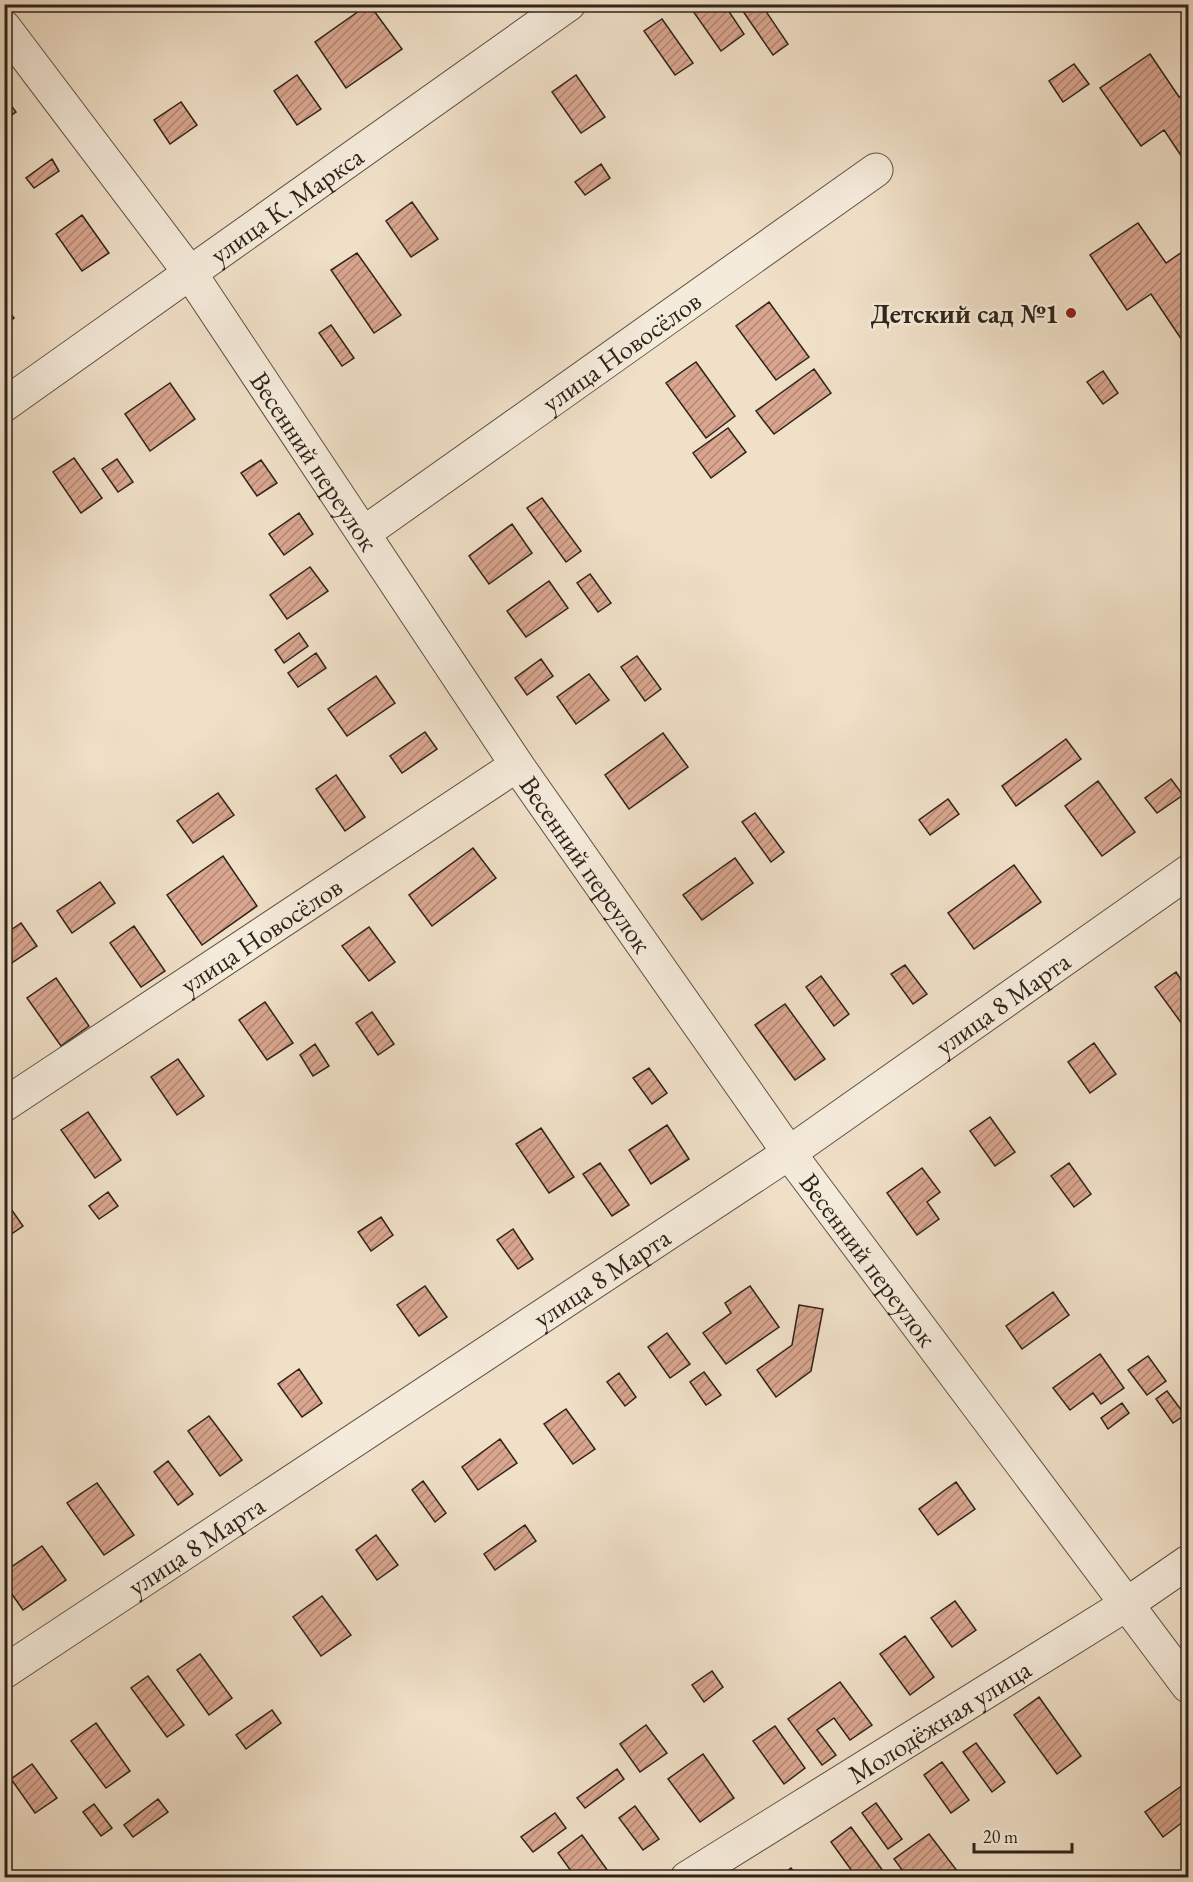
<svg xmlns="http://www.w3.org/2000/svg" width="1193" height="1882" viewBox="0 0 1193 1882" font-family="'EB Garamond',serif">
  <style>
    .building { fill: url(#building-hatch); stroke: #2f231a; stroke-width: 1.5 }
    .lines { fill: none; stroke-linecap: round; stroke-linejoin: round }
    .minor-casing { stroke: #5f5246; stroke-width: 35 }
    .minor { stroke: #f5ebdb; stroke-width: 33 }
    .poi-dot { fill: #8f2418; stroke: #f5ebdb; stroke-width: 2 }
    .labels { text-anchor: middle; dominant-baseline: central; stroke-width: 5; stroke-linejoin: round; paint-order: stroke }
    .street-label { font-size: 27px; fill: #2f231a; stroke: #f5ebdb }
    .poi-label { font-size: 27px; font-weight: bold; fill: #2f231a; stroke: #f5ebdb; text-anchor: end }
  </style>
  <defs>
    <pattern id="building-hatch" width="6" height="6" patternUnits="userSpaceOnUse" patternTransform="scale(1.5)"><rect width="6" height="6" fill="#daa690"/><path d="M-1 1l2-2M0 6l6-6M5 7l2-2" fill="none" stroke="#b18775"/></pattern>
  </defs>
  <rect width="100%" height="100%" fill="#f0e0c8"/>
  <filter id="stains"><feTurbulence type="fractalNoise" baseFrequency=".00333" numOctaves="4"/><feColorMatrix values="0 0 0 0 .2 0 0 0 0 .09 0 0 0 0 .02 0 0 0 .5 -.17"/></filter>
  <radialGradient id="worn" r=".72"><stop offset=".6" stop-color="#630" stop-opacity="0"/><stop offset="1" stop-color="#630" stop-opacity=".3"/></radialGradient>
  <!-- building -->
  <path class="building" d="M369 4 402 49 346 88 315 42Z
    M688 4H724L744 34 721 51Z
    M738 4H761L788 44 773 55Z
    M662 19 693 63 675 75 644 31Z
    M1150 54 1179 97 1188 91V166L1164 130 1141 146 1100 88Z
    M1074 64 1089 84 1063 102 1049 81Z
    M297 75 321 109 297 125 274 91Z
    M576 75 605 117 581 133 552 92Z
    M4 96 16 112 4 120Z
    M181 102 197 125 170 144 154 120Z
    M52 159 59 171 34 188 26 178Z
    M601 164 610 178 585 195 575 182Z
    M412 202 438 239 411 257 386 221Z
    M82 215 109 253 82 271 56 234Z
    M1138 223 1166 263 1188 248V349L1151 294 1127 310 1090 255Z
    M357 253 401 315 374 333 331 270Z
    M769 302 809 357 776 380 736 326Z
    M4 305 14 318 4 325Z
    M331 325 354 358 342 366 319 333Z
    M696 362 735 416 706 438 666 383Z
    M814 369 831 393 774 434 756 411Z
    M1103 371 1118 393 1103 404 1087 382Z
    M170 383 195 419 150 451 125 414Z
    M728 428 746 452 711 478 693 453Z
    M74 458 102 498 81 513 53 472Z
    M117 459 133 482 118 492 102 469Z
    M261 460 277 483 257 496 241 473Z
    M542 498 581 551 566 562 527 508Z
    M299 513 313 534 284 555 269 534Z
    M512 524 532 553 489 584 469 556Z
    M310 567 328 591 287 619 270 595Z
    M590 574 611 603 598 612 577 583Z
    M549 581 568 608 526 637 507 611Z
    M299 633 308 646 284 663 275 650Z
    M316 653 326 668 298 687 288 673Z
    M637 656 661 689 645 701 621 667Z
    M541 659 553 676 527 695 515 678Z
    M589 674 609 700 576 724 557 697Z
    M376 676 395 703 347 736 328 709Z
    M425 732 437 749 402 773 390 756Z
    M663 733 688 767 629 809 605 775Z
    M1066 739 1081 759 1016 806 1002 786Z
    M336 775 365 817 345 831 316 789Z
    M1171 779 1183 795 1157 813 1145 798Z
    M1098 781 1135 832 1102 856 1065 806Z
    M218 793 234 815 193 843 177 821Z
    M948 799 959 814 930 835 919 820Z
    M755 813 784 852 771 862 742 822Z
    M473 848 496 878 432 926 409 895Z
    M223 856 257 906 202 945 167 895Z
    M735 858 753 883 702 920 683 895Z
    M1014 865 1041 902 974 949 948 913Z
    M100 882 115 903 72 933 57 911Z
    M21 923 37 946 4 968V935Z
    M134 926 165 971 141 987 110 943Z
    M369 927 395 962 369 981 342 946Z
    M905 965 927 994 913 1004 891 974Z
    M1176 972 1188 990V1025L1185 1028 1155 987Z
    M821 976 849 1014 834 1026 806 987Z
    M56 978 89 1026 61 1046 27 998Z
    M265 1002 293 1043 267 1060 239 1020Z
    M785 1004 825 1059 795 1080 755 1025Z
    M372 1012 394 1044 378 1055 356 1023Z
    M1094 1043 1116 1074 1090 1093 1068 1062Z
    M315 1044 329 1066 313 1076 300 1055Z
    M178 1059 204 1096 177 1115 151 1077Z
    M649 1068 667 1093 652 1104 633 1078Z
    M88 1112 121 1160 95 1178 61 1130Z
    M990 1117 1015 1152 995 1166 970 1131Z
    M667 1125 689 1159 651 1184 629 1150Z
    M541 1128 574 1177 549 1193 516 1144Z
    M600 1163 629 1205 612 1216 583 1174Z
    M1069 1163 1091 1194 1074 1207 1051 1176Z
    M922 1168 940 1192 927 1202 939 1219 917 1235 887 1193Z
    M108 1192 118 1206 99 1219 89 1206Z
    M4 1199 23 1226 4 1239Z
    M381 1217 393 1235 371 1251 358 1232Z
    M513 1229 533 1259 518 1269 497 1240Z
    M425 1286 447 1317 419 1336 397 1305Z
    M750 1286 779 1327 726 1364 703 1333 731 1313 725 1303Z
    M1053 1292 1069 1315 1022 1349 1006 1326Z
    M799 1305 823 1309 811 1371 776 1397 757 1370 792 1345Z
    M667 1333 690 1364 670 1378 648 1347Z
    M1100 1354 1124 1388 1101 1404 1093 1393 1070 1410 1053 1388Z
    M1148 1356 1166 1381 1147 1395 1128 1370Z
    M299 1369 322 1403 302 1417 278 1384Z
    M704 1372 721 1395 706 1405 690 1382Z
    M619 1373 636 1397 625 1406 607 1382Z
    M1167 1391 1185 1415 1173 1423 1156 1399Z
    M1122 1403 1129 1413 1108 1429 1101 1418Z
    M566 1409 595 1449 573 1464 544 1424Z
    M209 1416 242 1460 220 1476 188 1431Z
    M500 1439 517 1463 478 1490 462 1467Z
    M168 1461 193 1494 178 1505 154 1472Z
    M423 1481 446 1513 435 1522 412 1490Z
    M956 1482 975 1509 938 1535 919 1509Z
    M97 1483 134 1535 104 1555 67 1503Z
    M525 1525 536 1541 495 1570 484 1554Z
    M376 1535 398 1565 377 1580 356 1550Z
    M42 1546 66 1580 23 1610 4 1583V1572Z
    M322 1596 351 1635 321 1656 293 1617Z
    M955 1601 976 1630 952 1647 931 1618Z
    M905 1636 934 1677 910 1695 880 1654Z
    M200 1654 232 1698 209 1715 177 1670Z
    M712 1671 723 1687 704 1702 692 1685Z
    M148 1676 184 1725 167 1737 131 1688Z
    M840 1682 872 1725 850 1740 834 1718 817 1730 836 1755 822 1765 788 1719Z
    M1039 1697 1081 1756 1057 1774 1014 1715Z
    M272 1710 281 1723 246 1749 236 1735Z
    M96 1723 130 1771 106 1788 71 1741Z
    M646 1725 667 1753 640 1772 620 1744Z
    M775 1726 805 1768 784 1784 753 1741Z
    M976 1743 1005 1782 992 1792 963 1752Z
    M703 1754 734 1798 700 1822 668 1779Z
    M942 1762 969 1800 951 1813 924 1775Z
    M32 1764 57 1798 35 1813 11 1779Z
    M617 1769 624 1779 585 1808 577 1798Z
    M1183 1785 1188 1793V1818L1163 1837 1145 1812Z
    M158 1799 168 1812 133 1837 124 1825Z
    M876 1803 902 1839 888 1849 862 1813Z
    M94 1804 112 1828 101 1836 83 1812Z
    M635 1806 659 1839 643 1850 619 1818Z
    M555 1813 566 1828 533 1852 521 1837Z
    M851 1827 883 1871 875 1878H857L831 1842Z
    M929 1834 958 1872 950 1878H908L894 1859Z
    M582 1835 613 1878H576L558 1853Z
    M791 1868 798 1878H778Z"/>
  <g class="lines">
    <!-- minor casing -->
    <g class="minor-casing">
      <g id="minor">
        <path id="s1" d="M4 27 190 273 517 765 789 1153 1188 1686"/>
        <path id="s2" d="M4 405 569 4"/>
        <path id="s3" d="M364 533 876 170"/>
        <path id="s4" d="M4 1105 517 765"/>
        <path id="s5" d="M4 1672 789 1153 1188 872"/>
        <path id="s6" d="M687 1878 1127 1604 1188 1562"/>
      </g>
    </g>
    <!-- minor -->
    <use href="#minor" class="minor"/>
  </g>
  <!-- markers -->
  <circle class="poi-dot" cx="1071" cy="313" r="6"/>
  <g class="labels">
    <!-- street labels -->
    <g class="street-label">
      <text stroke="none"><textPath href="#s2" startOffset="346">улица К. Маркса</textPath></text>
      <text stroke="none"><textPath href="#s3" startOffset="315">улица Новосёлов</textPath></text>
      <text stroke="none"><textPath href="#s1" startOffset="534">Весенний переулок</textPath></text>
      <text stroke="none"><textPath href="#s1" startOffset="1020">Весенний переулок</textPath></text>
      <text stroke="none"><textPath href="#s4" startOffset="308">улица Новосёлов</textPath></text>
      <text stroke="none"><textPath href="#s5" startOffset="1202">улица 8 Марта</textPath></text>
      <text stroke="none"><textPath href="#s1" startOffset="1506">Весенний переулок</textPath></text>
      <text stroke="none"><textPath href="#s5" startOffset="716">улица 8 Марта</textPath></text>
      <text stroke="none"><textPath href="#s5" startOffset="230">улица 8 Марта</textPath></text>
      <text stroke="none"><textPath href="#s6" startOffset="297">Молодёжная улица</textPath></text>
    </g>
    <!-- poi labels -->
    <g class="poi-label">
      <text x="1059" y="313">Детский сад №1</text>
    </g>
  </g>
  <!-- margin -->
  <rect width="1193" height="1882" fill="none" stroke="#f0e0c8" stroke-width="24"/>
  <rect x="6" y="6" width="1181" height="1870" fill="none" stroke="#2f231a" stroke-width="3"/>
  <rect x="12" y="12" width="1169" height="1858" fill="none" stroke="#2f231a" stroke-width="1.5"/>
  <!-- scale -->
  <path d="M974 1843v9h98v-9" fill="none" stroke="#2f231a" stroke-width="3"/>
  <text x="983" y="1843" font-size="18" fill="#2f231a" stroke="#f5ebdb" stroke-width="4.5" paint-order="stroke">20 m</text>
  <rect width="100%" height="100%" filter="url(#stains)"/>
  <rect width="100%" height="100%" fill="url(#worn)"/>
</svg>
